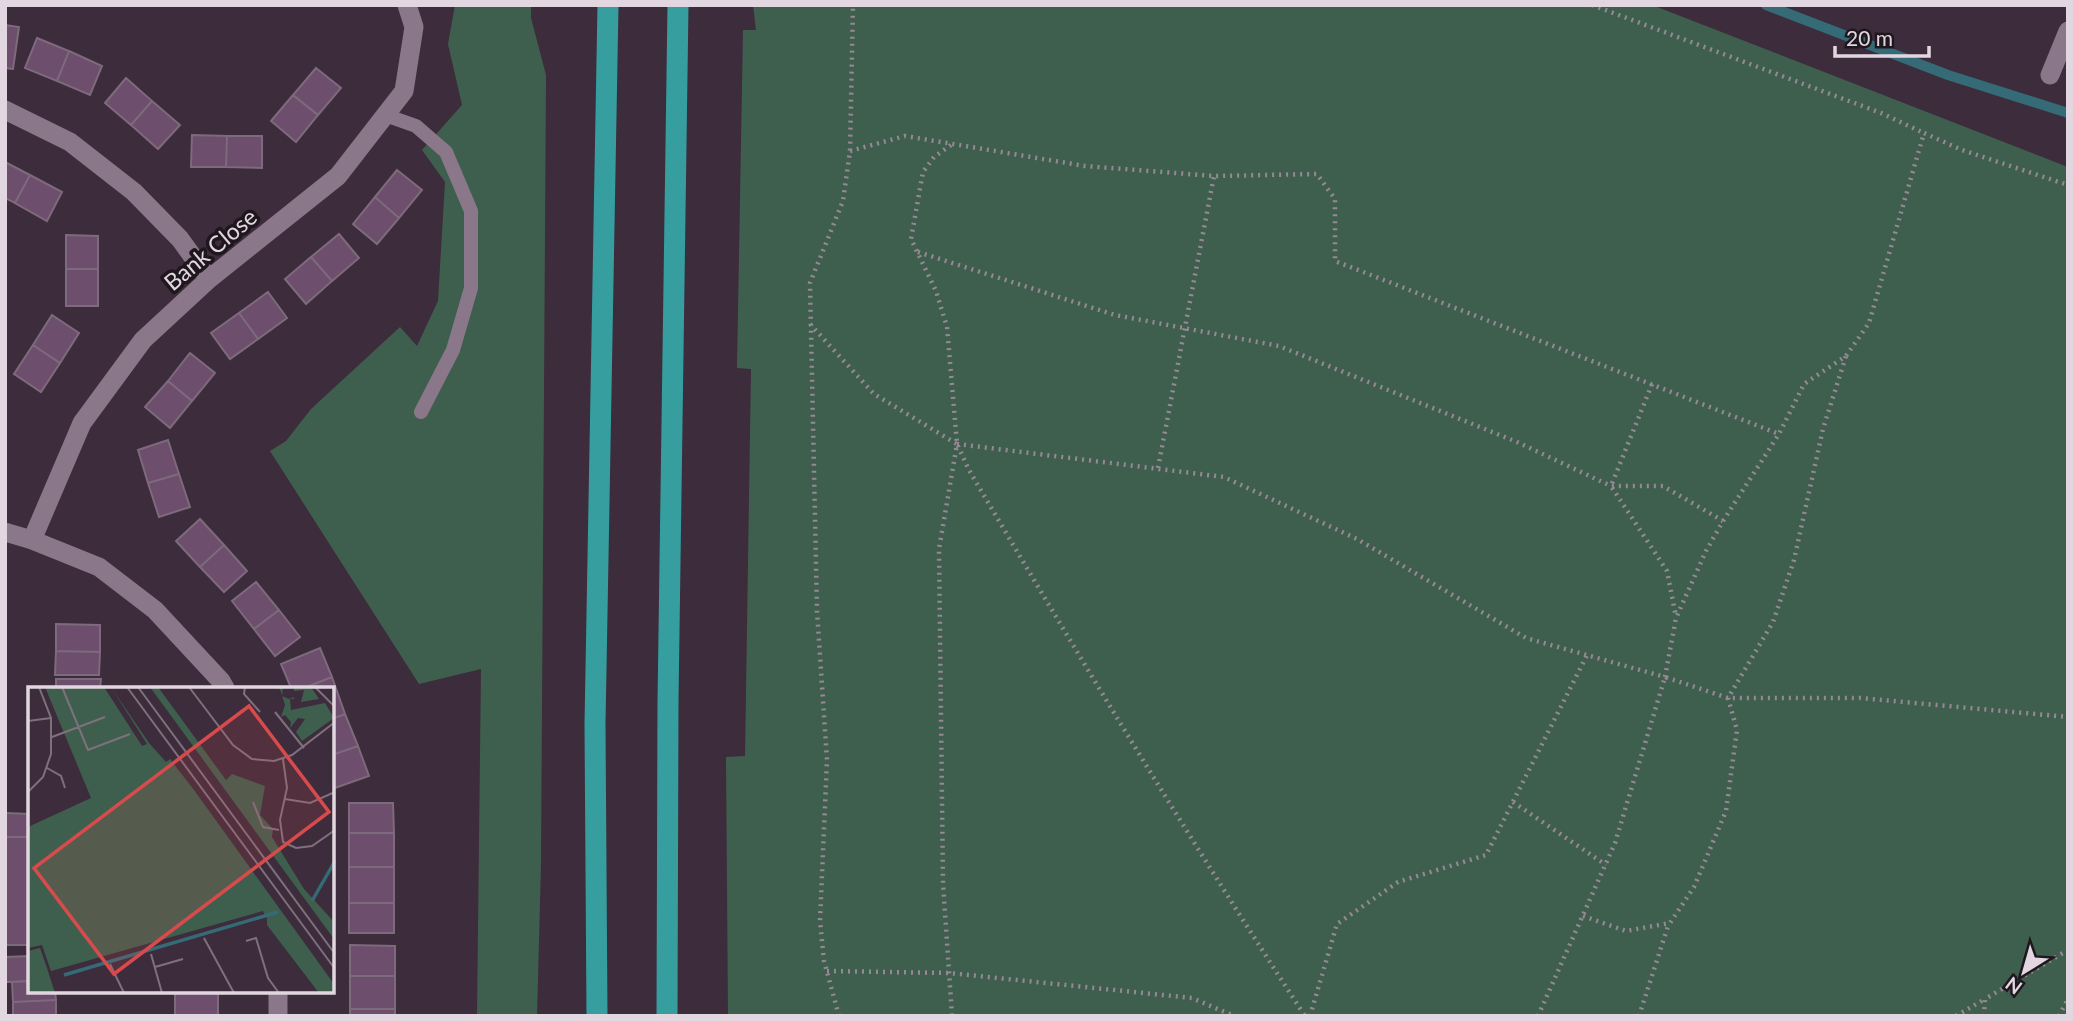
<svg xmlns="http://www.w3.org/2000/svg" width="2073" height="1021" viewBox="0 0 2073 1021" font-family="Lato,sans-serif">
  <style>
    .green { fill: #3f5f4e }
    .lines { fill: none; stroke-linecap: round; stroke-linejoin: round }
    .stream { stroke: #356b77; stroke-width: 10 }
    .building { fill: #6d4e6c; stroke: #7d6a7c; stroke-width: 2 }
    .path { stroke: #968995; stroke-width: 4.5; stroke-dasharray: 2 5; stroke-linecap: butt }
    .service { stroke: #8a7789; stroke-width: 14 }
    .minor { stroke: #8a7789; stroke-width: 19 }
    .motorway { stroke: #379ea0; stroke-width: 21 }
    .labels { text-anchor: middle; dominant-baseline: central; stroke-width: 7; stroke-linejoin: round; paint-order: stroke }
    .street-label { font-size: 23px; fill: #e2d7e1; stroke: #1f171e }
    .inset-river { fill: none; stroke: #356b77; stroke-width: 3.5 }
    .inset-road { fill: none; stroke: #7f707e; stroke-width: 2 }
    .view { fill: #d84b4d; fill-opacity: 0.15; stroke: #d84b4d; stroke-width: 3.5 }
    .inset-edge { fill: none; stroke: #e2d7e1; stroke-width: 3.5 }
  </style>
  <rect width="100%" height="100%" fill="#3d2c3c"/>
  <!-- green -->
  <path class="green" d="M455 5H531V18L546 75 541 864 537 1016H477L481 669 419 684 270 451 286 441 311 409 400 327 417 346 438 301 445 182 422 150 462 105 448 44Z
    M753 5H1652L2068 167V1016H728L726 757 745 756 751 369 737 368 743 30H756Z"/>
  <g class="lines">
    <!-- stream -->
    <path class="stream" d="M1766 5 1948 75 2068 113"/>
  </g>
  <!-- building -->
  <path class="building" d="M5 25 19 27 13 69 5 68Z
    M37 38 69 51 57 81 25 68Z
    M69 51 102 66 90 95 57 81Z
    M316 68 341 88 318 115 293 95Z
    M126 78 152 101 131 125 105 103Z
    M293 95 318 115 296 142 271 121Z
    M152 101 180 125 158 149 131 125Z
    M192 135 227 136 226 167H191Z
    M227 136H262V168L226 167Z
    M5 162 30 175 15 203 5 198Z
    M397 170 422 190 399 218 375 197Z
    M30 175 62 192 47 221 15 203Z
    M375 197 399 218 377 244 353 224Z
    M339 234 359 258 332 281 311 257Z
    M66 235 98 236V269H66Z
    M311 257 332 281 306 304 285 279Z
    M66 269H98V306H66Z
    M268 292 287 318 258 339 239 313Z
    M239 313 258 339 230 359 211 333Z
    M52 315 79 333 60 363 33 345Z
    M33 345 60 363 41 392 14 374Z
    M190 353 215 373 192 401 168 381Z
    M168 381 192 401 170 428 145 407Z
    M168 440 179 474 148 483 138 450Z
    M179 474 190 507 159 517 148 483Z
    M200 519 224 545 200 567 176 541Z
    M224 545 247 571 224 592 200 567Z
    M256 582 279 610 254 629 232 601Z
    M279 610 300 637 275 656 254 629Z
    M56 624 100 625V652L56 651Z
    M320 648 332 677 304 688H291L281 664Z
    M56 651 100 652 99 675H55Z
    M332 677 345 714 332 719V688H304Z
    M56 679H101L100 688H56Z
    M345 714 358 746 332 755V719Z
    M358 746 369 776 332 789V755Z
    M349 803H393L394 833H349Z
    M5 813 30 814V837H5Z
    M349 833H394V867H349Z
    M5 837H30V945H5Z
    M349 867H394V903H349Z
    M349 903H394V933H349Z
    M350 945 395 946V976H350Z
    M30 956V981L5 982V957Z
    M350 976H395V1009H350Z
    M30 981V991H55L56 1000 13 1002 12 982Z
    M175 991H218V1016H175Z
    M56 1000V1016H13V1002Z
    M350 1009H395V1016H350Z"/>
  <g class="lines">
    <!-- path -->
    <path class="path" d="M1592 5 1881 113 1924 133
      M951 145 934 157 923 172 911 239 936 291 947 327 957 444 969 470C1077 654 1188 837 1305 1016
      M850 151 905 136 1085 166 1214 176 1317 174 1335 199V261L1779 434
      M918 252 1115 315 1279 346 1517 442 1611 486H1663L1723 521
      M810 324 874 394 957 444 939 549 943 883 952 1016
      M1652 384 1611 486 1667 571 1676 617
      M957 444 1224 477 1357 539 1526 638 1665 677 1676 618 1706 551 1723 521 1779 434 1804 384 1846 356 1869 323 1924 133 1962 150 2068 185
      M1158 468 1214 176
      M1513 802 1606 865
      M1583 916 1626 931 1670 923 1694 887 1726 811 1737 730 1728 698 1773 622 1794 560 1823 429 1846 356
      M827 971 949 973 1192 998 1234 1016
      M839 1016 824 961 820 921 827 760 817 611 810 283 843 201 850 151 853 5
      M1310 1016 1337 924 1398 882 1486 855 1587 655
      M1538 1016 1615 843 1665 677 1728 698H1860L2068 717
      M1639 1016 1669 923
      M1956 1016 1985 999
      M1984 1016 1985 999 2068 950
      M2059 1016 2068 999"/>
    <!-- service -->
    <path class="service" d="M385 115 416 126 446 152 471 211V288L453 350 421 412"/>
    <!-- minor -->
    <path class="minor" d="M2050 75 2068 31
      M5 110 70 142 134 192 180 239 209 279
      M5 532 32 540 99 567 155 610 221 681 225 688
      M32 540 82 423 143 340 209 279 338 176 404 91 414 27 407 5
      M278 991V1016"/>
    <!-- motorway -->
    <path class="motorway" d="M597 1016 595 724 608 5
      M667 1016 668 702 678 5"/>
  </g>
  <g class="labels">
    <!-- street labels -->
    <g class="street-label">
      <text transform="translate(210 249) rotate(-40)">Bank Close</text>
    </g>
  </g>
  <!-- overview -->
  <g transform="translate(28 687)">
    <rect width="306" height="306" fill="#3d2c3c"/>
    <path d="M17 0H76L114 59 119 57 83 0 121 56 138 75 142 72 166 103 306 297V306H291L239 238V230L246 227 237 229 235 224 23 284 14 258 0 261V140L63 111ZM122 0H130L198 93 204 87 237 99 232 128 245 142 244 150 276 202 306 235V252ZM242 0H255L254 9 261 12 266 10V0H283L291 12 273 15 276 3 266 4V12H262L263 23 297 16 306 31 274 54 268 45 277 32 270 31 262 41 263 35 257 28 253 30 257 18 252 2ZM12 261 18 278 27 306H0V264Z" fill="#3f5f4e"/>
    <path class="inset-river" d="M284 214 307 174M36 288 250 225"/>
    <path class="inset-road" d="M34 0 60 63 102 47M99 0 307 282M110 0 307 267M161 0 205 58 224 72 246 74 264 68 307 35M217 0 216 7 232 25M287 0 307 20M247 25 276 61M0 34 23 31M24 50 77 30M255 72 259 101 252 133 255 155 268 161 284 159 307 143M19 81 33 89 37 101M0 105 15 90 23 67V31L11 0M257 112 282 116 307 105M225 115 235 140 251 143M176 251 206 306M218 254 228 251 240 291 251 306M123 267 134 306M82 277 96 306M127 280 155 272"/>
    <path class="view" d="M221 19 301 125 86 287 6 181Z"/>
    <rect width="306" height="306" class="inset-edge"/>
  </g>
  <!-- border -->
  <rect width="2073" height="1021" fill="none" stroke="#e2d7e1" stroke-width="14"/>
  <!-- north arrow -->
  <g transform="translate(2024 972) rotate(217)" stroke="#1f171e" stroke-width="5" paint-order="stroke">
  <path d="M0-5L12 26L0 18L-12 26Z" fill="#e2d7e1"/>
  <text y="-10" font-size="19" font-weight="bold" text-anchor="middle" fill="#e2d7e1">N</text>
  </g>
  <!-- scale -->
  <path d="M1835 46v10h94v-10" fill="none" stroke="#e2d7e1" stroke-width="3.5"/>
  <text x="1846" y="46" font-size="21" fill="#e2d7e1" stroke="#1f171e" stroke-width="5" paint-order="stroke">20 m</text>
</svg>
